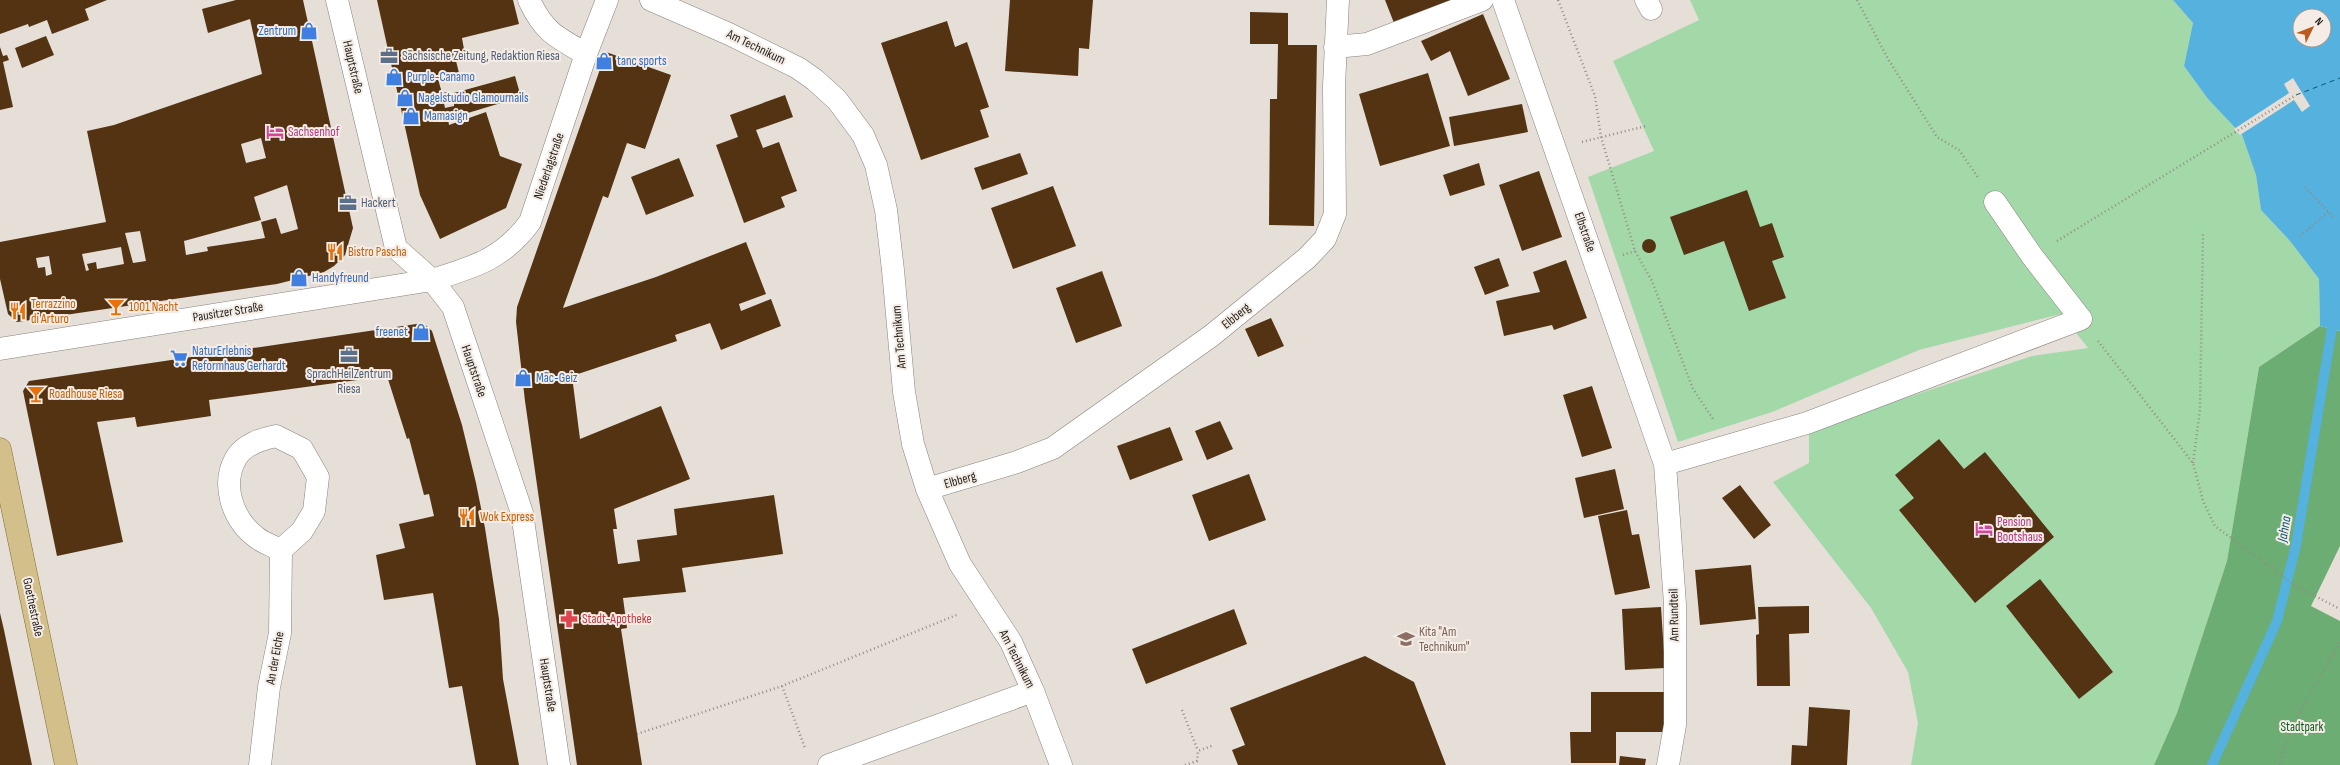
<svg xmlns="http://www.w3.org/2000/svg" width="2340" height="765" viewBox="0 0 2340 765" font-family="'Sofia Sans Condensed',sans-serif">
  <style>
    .green { fill: #a3d9a8 }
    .forest { fill: #6bad73 }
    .water { fill: #55b1de; fill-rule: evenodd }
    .pier { fill: #e6dfd8 }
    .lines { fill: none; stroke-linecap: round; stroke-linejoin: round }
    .stream { stroke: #55b1de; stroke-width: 10 }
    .ferry { stroke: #0b5675; stroke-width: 1; stroke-dasharray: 5 4; stroke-linecap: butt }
    .building { fill: #533312; fill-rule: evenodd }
    .minor-casing { stroke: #89827c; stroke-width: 23 }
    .major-casing { stroke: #826b30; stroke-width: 23 }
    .path { stroke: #928c87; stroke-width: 2.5; stroke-dasharray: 1 3; stroke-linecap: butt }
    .minor { stroke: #fff; stroke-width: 22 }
    .major { stroke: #d3bf8a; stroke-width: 22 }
    .labels { text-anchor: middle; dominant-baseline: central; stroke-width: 4; stroke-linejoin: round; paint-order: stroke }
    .shop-label { font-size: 13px; fill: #366cbe; stroke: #f4ece5; text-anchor: start }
    .street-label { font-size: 13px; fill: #211e1b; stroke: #f4ece5 }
    .service-label { font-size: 13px; fill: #4e5e75; stroke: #f4ece5; text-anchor: start }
    .hotel-label { font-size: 13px; fill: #b23c85; stroke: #f4ece5; text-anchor: start }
    .food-label { font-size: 13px; fill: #c56008; stroke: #f4ece5; text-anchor: start }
    .health-label { font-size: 13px; fill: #be3a42; stroke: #f4ece5; text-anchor: start }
    .education-label { font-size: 13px; fill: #785e54; stroke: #f4ece5; text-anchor: start }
    .park-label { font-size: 13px; fill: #115922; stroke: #f4ece5 }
    .water-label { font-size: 14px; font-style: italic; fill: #0b5675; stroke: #f4ece5 }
  </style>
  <rect width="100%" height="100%" fill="#e6dfd8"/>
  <!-- green -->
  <path class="green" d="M1690 0H2173L2193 23 2184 66 2208 99 2242 135 2256 175 2261 210 2290 241 2319 279 2320 326 2259 367 2227 561 2177 713 2154 765H1911L1918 723 1908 672 1871 608 1773 482 1809 463V430L2032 356 2088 348 2061 314 1919 350 1772 412 1678 442 1588 177 1654 151 1613 61 1699 20Z"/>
  <!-- forest -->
  <path class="forest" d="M2320 326 2340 331V546L2311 606 2340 621V765H2154L2177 713 2227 561 2259 367Z"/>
  <!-- water -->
  <path class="water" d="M2173 0H2340V331L2320 326 2319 279 2290 241 2261 210 2256 175 2242 135 2208 99 2184 66 2193 23ZM2300 16H2324V40H2300Z"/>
  <!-- pier -->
  <path class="pier" d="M2293 78 2310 106 2302 112 2294 100 2240 135 2234 129 2289 93 2284 84Z"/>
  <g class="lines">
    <!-- stream -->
    <path class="stream" d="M2212 765 2277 621 2296 545 2334 316"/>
    <!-- ferry -->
    <path class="ferry" d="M2296 95 2340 78"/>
  </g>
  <!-- building -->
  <path class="building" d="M0 0H107L85 9 89 20 52 34 47 20 29 27 28 24 0 34Z
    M236 0H303L353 228 345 255 334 266 324 272 277 284 17 322 8 314 0 279V242L106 222 87 131 114 125 262 74 250 19 208 33 202 9ZM261 138 266 158 246 163 241 144ZM287 185 298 229 281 234 276 218 261 222 265 238 207 247 208 251 186 255 184 241 261 220 254 197ZM140 231 146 261 133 263 125 233ZM121 247 124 264 97 269 96 262 87 264 89 270 86 271 82 254ZM49 256 52 274 46 276 45 267 38 268 36 258Z
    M377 0H513L519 24 462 38 465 55 455 57 459 73 438 79 442 93 448 92 449 98 443 99 445 108 454 106V93L515 76 521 97 448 119 449 125 486 112 500 156 522 164 506 208 440 239 420 195Z
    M1010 0H1093L1089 49 1079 48 1078 76 1005 71Z
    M1385 0H1453L1394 23Z
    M1250 12 1288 13V45H1317L1314 226 1269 225 1270 99H1277L1278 44H1250Z
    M1483 14 1510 79 1468 96 1450 51 1431 61 1421 41Z
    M947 21 955 47 967 42 989 107 980 110 989 137 921 160 881 43Z
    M46 36 54 55 22 68 15 48Z
    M0 47 3 56 7 55 9 60 3 62 13 107 0 110Z
    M606 52 671 75 645 149 627 143 608 198 603 196 563 308 656 277 746 242 766 294 739 304 741 311 771 299 781 326 721 350 710 323 675 335 677 341 572 376 580 439 661 406 690 479 614 509 617 529H613L618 564 640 561 637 540 677 535 674 509 774 495 783 554 682 568 686 592 623 598 627 628 621 629 642 765H577L525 401 516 322 517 307Z
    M1428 73 1450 146 1380 166 1359 94Z
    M785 95 793 117 756 130 763 148 779 142 797 191 781 197 785 207 744 223 716 145 738 137 730 115Z
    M1522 104 1528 132 1454 146 1449 117Z
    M1020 153 1028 174 982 190 974 168Z
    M679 158 694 196 646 215 631 177Z
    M1479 163 1485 185 1450 196 1443 175Z
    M1539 171 1562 237 1522 251 1499 185Z
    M1053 186 1076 246 1013 269 991 208Z
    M1747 190 1760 227 1772 223 1784 257 1772 261 1786 298 1749 311 1724 241 1684 255 1670 217Z
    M1642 246a7 7 0 1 1 14 0a7 7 0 1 1-14 0Z
    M1499 258 1509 286 1485 295 1474 267Z
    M1566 260 1587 318 1554 330 1552 325 1504 336 1496 301 1540 292 1533 272Z
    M1102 271 1122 326 1076 343 1056 288Z
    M1271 318 1284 346 1258 357 1245 329Z
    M423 323 432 331 462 425 476 483 485 528 499 619 503 679 519 765H476L462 686 449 688 433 593 384 600 376 555 405 548 399 524 434 516 429 494 424 495 409 438 407 439 387 376 209 400 211 416 137 427 135 417 97 422 123 542 57 556 23 391 29 381Z
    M1592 386 1612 448 1582 457 1563 395Z
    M1220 421 1233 449 1207 460 1195 431Z
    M1170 427 1183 460 1130 480 1117 446Z
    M1939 439 1964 469 1985 452 2054 537 1975 603 1899 510 1914 498 1895 475Z
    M1615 469 1624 509 1584 518 1575 478Z
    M1249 474 1266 520 1209 541 1192 495Z
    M1740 485 1771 525 1754 539 1722 498Z
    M1627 510 1632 535 1639 534 1650 588 1615 595 1598 516Z
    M1751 565 1756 619 1700 625 1695 570Z
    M2040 579 2113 672 2079 699 2006 606Z
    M1809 606V633L1789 634 1790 686H1757L1756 635 1759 634 1758 607Z
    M1661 607 1665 668 1625 670 1622 609Z
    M1234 609 1247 644 1146 684 1132 649Z
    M0 613 4 630 32 765H0Z
    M1365 656 1414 682 1446 765H1238L1232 750 1245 745 1230 708Z
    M1591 692H1671L1672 732H1616V763H1571L1570 732H1591Z
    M1809 707 1850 710 1847 765H1791L1792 745 1807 746Z
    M1620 756 1646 759 1645 765H1619Z"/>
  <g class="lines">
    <!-- minor casing -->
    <g class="minor-casing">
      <path id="minor" d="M337 0 396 248 432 280 453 307 522 513 559 765
        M529 0C544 32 556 37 586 54
        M651 0 729 34 798 68 815 80 837 100 863 135 876 165 886 210 893 270 904 392 913 444 927 489 960 564 1011 642 1033 691 1061 765
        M1503 0 1665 464 1675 604V725L1668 765
        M1646 0 1651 9
        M1335 47 1367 44 1482 0
        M0 349 432 280C474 267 503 259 530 222L586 54 607 0
        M1665 464 1807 423 2081 319 2032 256 1995 202
        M927 489 1017 462 1053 448 1211 336 1307 258 1325 239 1335 214 1334 86 1338 0
        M260 765 269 687 280 633 281 550 302 531 314 511 318 477 302 449 276 436C262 439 244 444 236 458 221 484 232 519 256 537 263 543 273 546 281 550
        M829 765 1033 691"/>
    </g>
    <!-- major casing -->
    <g class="major-casing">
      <path id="major" d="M0 449 66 765"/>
    </g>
    <!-- path -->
    <path class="path" d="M1558 0 1595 96 1601 137 1635 251 1652 281 1693 389 1713 419
      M1857 0 1888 59 1937 137 1959 150 1979 179
      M1582 142 1646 126
      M2305 187 2335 219
      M2300 236 2328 212
      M2057 241 2296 95
      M1623 255 1635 251
      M2098 341 2193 463 2203 501 2215 526 2296 586 2340 609
      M2193 463 2200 410 2203 233
      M782 686 805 748
      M1182 710 1198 751
      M637 734 782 686 959 614
      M1185 765 1197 761 1198 751 1214 745
      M2279 765 2293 724 2340 642"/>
    <!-- minor -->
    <use href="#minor" class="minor"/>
    <!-- major -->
    <use href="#major" class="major"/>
  </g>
  <!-- icons -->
  <defs>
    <g id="shop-bare" transform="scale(1.38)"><path d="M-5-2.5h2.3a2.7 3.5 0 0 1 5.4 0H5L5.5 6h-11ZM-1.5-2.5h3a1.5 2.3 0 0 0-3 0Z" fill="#3f7fe0" stroke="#f4ece5" stroke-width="2.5" paint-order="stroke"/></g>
    <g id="office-bare" transform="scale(1.38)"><path d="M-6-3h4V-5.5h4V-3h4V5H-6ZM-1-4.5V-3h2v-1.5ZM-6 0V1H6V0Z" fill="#5c6f8a" stroke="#f4ece5" stroke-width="2.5" paint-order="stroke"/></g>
    <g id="hotel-bare" transform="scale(1.38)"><path d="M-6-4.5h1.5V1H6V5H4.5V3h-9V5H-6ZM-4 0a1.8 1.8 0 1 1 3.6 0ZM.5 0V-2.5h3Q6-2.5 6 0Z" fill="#d1479c" stroke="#f4ece5" stroke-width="2.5" paint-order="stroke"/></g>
    <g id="restaurant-bare" transform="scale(1.38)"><path d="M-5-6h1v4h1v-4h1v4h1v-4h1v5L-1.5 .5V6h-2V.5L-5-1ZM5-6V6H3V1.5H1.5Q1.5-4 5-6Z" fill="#e8710a" stroke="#f4ece5" stroke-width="2.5" paint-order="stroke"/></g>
    <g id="bar-bare" transform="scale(1.38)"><path d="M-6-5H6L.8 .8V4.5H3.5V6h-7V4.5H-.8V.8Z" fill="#e8710a" stroke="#f4ece5" stroke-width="2.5" paint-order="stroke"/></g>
    <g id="supermarket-bare" transform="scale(1.38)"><path d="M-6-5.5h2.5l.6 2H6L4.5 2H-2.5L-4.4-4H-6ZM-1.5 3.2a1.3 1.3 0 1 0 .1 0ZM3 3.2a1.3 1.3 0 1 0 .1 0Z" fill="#3f7fe0" stroke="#f4ece5" stroke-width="2.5" paint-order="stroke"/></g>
    <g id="pharmacy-bare" transform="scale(1.38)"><path d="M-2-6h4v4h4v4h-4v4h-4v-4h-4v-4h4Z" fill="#e0444e" stroke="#f4ece5" stroke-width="2.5" paint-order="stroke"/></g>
    <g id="school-bare" transform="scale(1.38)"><path d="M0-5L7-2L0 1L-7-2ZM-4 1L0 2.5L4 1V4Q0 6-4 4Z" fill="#8d6e63" stroke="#f4ece5" stroke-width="2.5" paint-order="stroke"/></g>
  </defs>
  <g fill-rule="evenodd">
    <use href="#shop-bare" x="309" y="31"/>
    <use href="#office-bare" x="389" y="56"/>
    <use href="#shop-bare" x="604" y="61"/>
    <use href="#shop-bare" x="394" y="77"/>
    <use href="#shop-bare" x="405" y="98"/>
    <use href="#shop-bare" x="411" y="116"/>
    <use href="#hotel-bare" x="275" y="132"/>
    <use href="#office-bare" x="348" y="203"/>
    <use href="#restaurant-bare" x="335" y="252"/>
    <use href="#shop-bare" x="299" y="278"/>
    <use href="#bar-bare" x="116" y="307"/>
    <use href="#restaurant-bare" x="18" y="311"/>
    <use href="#shop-bare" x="421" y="332"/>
    <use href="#office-bare" x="349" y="355"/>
    <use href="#supermarket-bare" x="179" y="358"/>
    <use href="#shop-bare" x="523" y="378"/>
    <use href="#bar-bare" x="36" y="394"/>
    <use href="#restaurant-bare" x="467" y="517"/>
    <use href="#hotel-bare" x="1984" y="529"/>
    <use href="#pharmacy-bare" x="569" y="619"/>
    <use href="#school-bare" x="1406" y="639"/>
  </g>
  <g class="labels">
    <!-- shop labels -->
    <g class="shop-label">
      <text x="296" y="31" text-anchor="end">Zentrum</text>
      <text x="617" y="61">tanc sports</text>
      <text x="407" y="77">Purple-Canamo</text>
      <text x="418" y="98">Nagelstudio Glamournails</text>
      <text x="424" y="116">Mamasign</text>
      <text x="312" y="278">Handyfreund</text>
      <text x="408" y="332" text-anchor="end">freenet</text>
      <text x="192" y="351">NaturErlebnis<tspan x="192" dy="15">Reformhaus Gerhardt</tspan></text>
      <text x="536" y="378">Mäc-Geiz</text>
    </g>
    <!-- street labels -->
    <g class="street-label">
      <text transform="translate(756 47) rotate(26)">Am Technikum</text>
      <text transform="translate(353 67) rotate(77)">Hauptstraße</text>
      <text transform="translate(549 166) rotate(-71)">Niederlagstraße</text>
      <text transform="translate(1585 232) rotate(71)">Elbstraße</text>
      <text transform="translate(228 312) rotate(-9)">Pausitzer Straße</text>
      <text transform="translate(1236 316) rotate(-39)">Elbberg</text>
      <text transform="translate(899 337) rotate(-95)">Am Technikum</text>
      <text transform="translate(474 371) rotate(71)">Hauptstraße</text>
      <text transform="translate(960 480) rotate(-16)">Elbberg</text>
      <text transform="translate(33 607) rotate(78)">Goethestraße</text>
      <text transform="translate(1674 615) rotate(-91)">Am Rundteil</text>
      <text transform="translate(275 658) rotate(-80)">An der Eiche</text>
      <text transform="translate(1017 659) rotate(63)">Am Technikum</text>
      <text transform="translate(548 685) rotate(81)">Hauptstraße</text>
    </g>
    <!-- service labels -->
    <g class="service-label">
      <text x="402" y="56">Sächsische Zeitung, Redaktion Riesa</text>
      <text x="361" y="203">Hackert</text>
      <text x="349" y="374" text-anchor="middle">SprachHeilZentrum<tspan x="349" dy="15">Riesa</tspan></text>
    </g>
    <!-- hotel labels -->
    <g class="hotel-label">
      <text x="288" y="132">Sachsenhof</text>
      <text x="1997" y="522">Pension<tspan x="1997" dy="15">Bootshaus</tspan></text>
    </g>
    <!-- food labels -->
    <g class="food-label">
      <text x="348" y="252">Bistro Pascha</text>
      <text x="31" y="304">Terrazzino<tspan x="31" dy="15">di Arturo</tspan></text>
      <text x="129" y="307">1001 Nacht</text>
      <text x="49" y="394">Roadhouse Riesa</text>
      <text x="480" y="517">Wok Express</text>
    </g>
    <!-- health labels -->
    <g class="health-label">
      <text x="582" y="619">Stadt-Apotheke</text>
    </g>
    <!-- education labels -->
    <g class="education-label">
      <text x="1419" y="632">Kita "Am<tspan x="1419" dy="15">Technikum"</tspan></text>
    </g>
    <!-- park labels -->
    <g class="park-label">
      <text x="2302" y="727">Stadtpark</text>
    </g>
    <!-- water labels -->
    <g class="water-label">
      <text transform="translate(2284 529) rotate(-80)">Jahna</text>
    </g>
  </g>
  <!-- north arrow -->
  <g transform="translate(2312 28) rotate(47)"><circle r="19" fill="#f4ece5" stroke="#a09a94"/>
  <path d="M0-3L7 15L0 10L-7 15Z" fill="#bb591e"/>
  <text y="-6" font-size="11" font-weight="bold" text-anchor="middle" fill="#211e1b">N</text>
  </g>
</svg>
